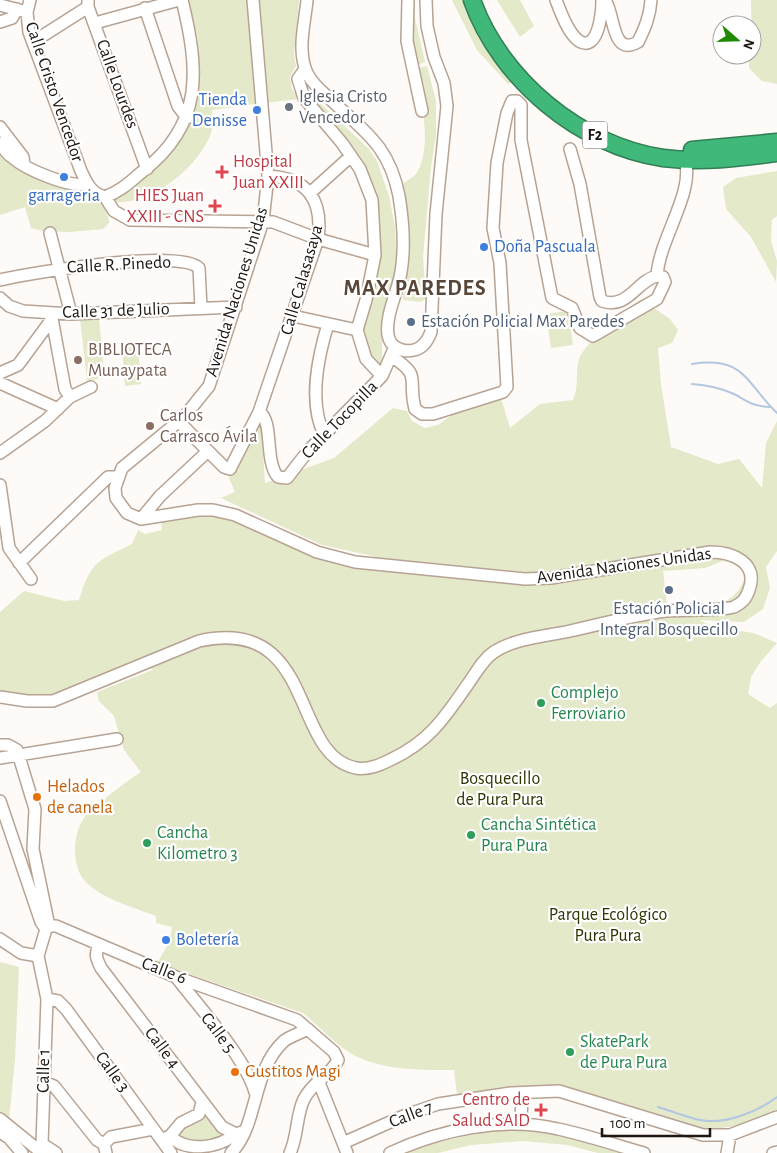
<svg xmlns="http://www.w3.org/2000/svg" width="777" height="1153" viewBox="0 0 777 1153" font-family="'Alegreya Sans',sans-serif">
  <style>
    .green { fill: #e3e9c9; fill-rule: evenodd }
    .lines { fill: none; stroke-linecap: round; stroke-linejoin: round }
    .stream { stroke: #b2c7e2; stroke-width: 2 }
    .minor-casing { stroke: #b7a393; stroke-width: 14 }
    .highway-casing { stroke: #337f55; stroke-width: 19 }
    .minor { stroke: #fff; stroke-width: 11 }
    .highway { stroke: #3fb87a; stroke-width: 16 }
    .worship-dot { fill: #6b7280; stroke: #fff; stroke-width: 2 }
    .shop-dot { fill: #3f7fe0; stroke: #fff; stroke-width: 2 }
    .health-dot { fill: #e0444e; stroke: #fff; stroke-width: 2 }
    .service-dot { fill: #5c6f8a; stroke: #fff; stroke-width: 2 }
    .education-dot { fill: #8d6e63; stroke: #fff; stroke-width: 2 }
    .leisure-dot { fill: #2e9e5b; stroke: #fff; stroke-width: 2 }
    .food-dot { fill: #e8710a; stroke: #fff; stroke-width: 2 }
    .labels { text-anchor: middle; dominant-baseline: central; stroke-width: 4.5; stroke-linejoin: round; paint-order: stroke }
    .shield { fill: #fff; stroke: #615c58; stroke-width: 1 }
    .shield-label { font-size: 16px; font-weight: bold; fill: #1d1611 }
    .street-label { font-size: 18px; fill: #1d1611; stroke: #fff }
    .worship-label { font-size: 18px; fill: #5b616d; stroke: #fff; text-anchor: start }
    .shop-label { font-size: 18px; fill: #366cbe; stroke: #fff; text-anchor: start }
    .health-label { font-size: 18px; fill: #be3a42; stroke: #fff; text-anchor: end }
    .service-label { font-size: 18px; fill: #4e5e75; stroke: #fff; text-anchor: start }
    .education-label { font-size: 18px; fill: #785e54; stroke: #fff; text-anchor: start }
    .leisure-label { font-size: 18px; fill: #27864d; stroke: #fff; text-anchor: start }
    .park-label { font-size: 18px; fill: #303500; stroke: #fff }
    .food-label { font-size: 18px; fill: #c56008; stroke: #fff; text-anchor: start }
    .district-label { font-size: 22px; font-weight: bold; letter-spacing: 1px; fill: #584739; stroke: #fff }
  </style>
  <rect width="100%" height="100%" fill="#fefaf7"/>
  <!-- green -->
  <path class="green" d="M185 0H249L255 104 212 110C212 117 213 127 211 133 199 167 152 205 115 202L119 194C135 183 152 172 165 159 196 130 202 80 198 40 197 28 187 14 185 0Z
    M259 0H299L294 55 296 66 290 77 292 89 299 99 265 103Z
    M406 0H415V18L425 62 412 67Z
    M452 0H465L513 82 508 84 477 50Z
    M497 0H520L534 26 520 37Z
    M751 0H777V84L762 81 749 68V55H752Z
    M427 66 436 101V135L431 167 423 257 426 299 421 302 403 300 405 251 402 191V184C406 181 412 178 415 175 434 151 421 95 415 69Z
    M305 89 368 148 377 161 389 196 395 227 397 273 382 322V370L366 350 361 327 375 275 365 170Z
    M0 142C11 153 22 165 35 174 56 191 108 188 109 223L103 229 70 232 43 231 31 228 25 207 0 215Z
    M777 171V216L772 220 771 241 777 261 776 282 751 237 726 209 723 187 736 178Z
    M641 299 670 319 678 330 672 343 658 348 661 384 671 447 718 464 739 459 762 488 766 443 777 421V551L766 567 770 588 763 609 744 622 699 620 714 627 754 633 777 643 761 661 751 677 748 694 770 708 777 703V1110L736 1126 705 1130 651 1115 513 1087 457 1095 454 1070C416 1070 371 1071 340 1046 327 1036 316 1023 303 1013L157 963 169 943 172 927 156 923V916C133 907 101 899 84 880 71 864 73 834 84 818 90 809 132 777 141 772L124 750 114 716 99 701 97 692 153 670 140 661 51 696 0 693V612L24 591 64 601 79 600C91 561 97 561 132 544L138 530 145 534 162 530 161 521 206 515 230 519 320 559 348 567 371 569 373 556 322 545 221 498 235 492 229 478 261 420 265 483 334 458 393 408 407 411 412 421 425 428 438 425 456 412 501 398 510 428 540 404 573 400C580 386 574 366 581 355 591 337 624 311 641 299ZM723 561C735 563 741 565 745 576 741 589 736 596 724 602L667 605 663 571 705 568Z
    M568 311 573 345 551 348 546 314Z
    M99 318 104 371 98 379 87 381 80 319Z
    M138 346 141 384 125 386 122 347Z
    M0 962 19 967 15 1059 9 1120 0 1113Z
    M204 1114 222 1135 219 1140 204 1144 179 1138 181 1132Z
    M500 1129 560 1134 631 1153H598L567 1145 523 1141 471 1145 438 1153H405L417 1147Z"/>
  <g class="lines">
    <!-- stream -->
    <path class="stream" d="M692 364C745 356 745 382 777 413
      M692 384C707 385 721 388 734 394 749 402 752 406 770 407
      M658 1107C672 1111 686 1117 700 1120 725 1125 757 1112 777 1097"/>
    <!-- minor casing -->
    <g class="minor-casing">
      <path id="minor" d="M30 0 27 12 29 32 81 171C87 184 91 193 105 197 120 192 131 181 143 171 204 124 199 69 182 0
        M88 0V7L147 169
        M307 0C305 22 298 46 305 68 309 80 319 89 328 97 363 131 389 144 399 196 403 220 405 248 401 272 398 292 385 315 388 335 390 347 402 353 414 350 423 348 428 340 431 332L436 214 447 106 444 83 434 57 427 26 426 0
        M408 0 407 41 422 111
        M556 0C561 13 568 33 579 41 599 53 602 10 602 0
        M605 0C615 14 611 57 638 42 645 28 650 16 651 0
        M0 5 27 12
        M145 8 178 106 187 118
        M0 22 12 18 17 9
        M95 23 179 0
        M33 42 88 7
        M305 69 298 79 304 98 342 143 360 169 372 200 375 255 366 300 357 330 366 359 382 376
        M0 127 23 157 24 165
        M0 143C3 148 8 155 13 158 27 170 70 188 87 184
        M310 193 351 156
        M105 197 114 211 130 220 273 222 318 239 375 255
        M50 233 71 314
        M657 276C659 239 695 192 685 160
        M0 280C29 273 180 248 199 268L201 308
        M0 298 9 306 23 311 71 314 236 307
        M51 313 65 389 70 397
        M293 316 357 330
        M391 356C423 377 407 377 415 409L422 414H433L503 392 507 387 500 263 493 228 497 163 507 113 512 101H517L521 105V140L552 298 572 308 580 328 593 336 657 299 665 282 663 277 657 276C637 280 628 310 602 301L600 297 580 184 570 149
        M0 373 18 365 52 319
        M0 383 58 409
        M259 412C274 420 264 461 278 477L287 478 308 451 382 376 393 351
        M179 422 224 467 230 469 259 412 318 239C323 201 309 178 268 176
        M324 434C308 402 318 357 328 324
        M0 453 45 421 70 397 91 387
        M0 485 9 548 31 579
        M141 519 160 496 208 451
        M19 563 108 477H117
        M0 697 27 701H53L199 641C318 615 289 755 356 768 369 770 380 765 392 759 430 741 445 717 468 684 476 673 483 659 494 652 515 638 547 636 570 631 602 624 634 615 666 611 689 609 713 612 734 607 742 603 746 599 749 590 759 563 733 552 710 552L551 578 525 579 355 562 317 552 235 515 213 510H198L141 519 127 513 116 498 115 488 122 468 184 417 209 386 263 221 268 176 253 0
        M0 745H8L17 750 35 809 33 849 49 926
        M0 758 117 739
        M0 801 41 922 46 929
        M0 939 21 953 38 956
        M99 946C94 955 97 959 101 968L222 1127 236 1134 245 1131
        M176 977C199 1007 245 1057 255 1092
        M47 999 58 1001 66 1009 171 1153
        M318 1080 347 1153
        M44 1082 54 1086 97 1140 104 1144 106 1153
        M0 1119 42 1153
        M521 1123 522 1093
        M0 1132 9 1138 22 1153
        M170 1136C187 1153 218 1148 236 1134
        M165 1138 170 1136 181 1123 199 1114 202 1102
        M343 1143 406 1115 438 1104 511 1093 559 1091 703 1135H730L777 1117
        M42 1144 56 1153
        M104 1144 111 1137 153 1129
        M38 1148 42 1144 47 999 38 956 46 929 49 926H56L176 977 297 1020 334 1052 338 1060C331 1075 313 1081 304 1099 296 1115 298 1136 290 1153
        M231 1153C259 1125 251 1071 284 1041 290 1036 301 1033 308 1029
        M390 1153C440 1130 503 1116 558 1129 587 1135 615 1145 644 1153
        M727 1153 730 1135
        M773 1153 777 1152"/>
    </g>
    <!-- highway casing -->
    <g class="highway-casing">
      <path id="highway" d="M472 0C500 79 580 146 663 158 701 163 739 158 777 153
        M692 150 777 142"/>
    </g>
    <!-- minor -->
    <use href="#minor" class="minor"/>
    <!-- highway -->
    <use href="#highway" class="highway"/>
  </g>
  <!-- markers -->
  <circle class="worship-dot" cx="289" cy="107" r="5"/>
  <g class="shop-dot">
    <circle cx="257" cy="110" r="5"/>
    <circle cx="64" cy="177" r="5"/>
    <circle cx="484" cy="247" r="5"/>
    <circle cx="166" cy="940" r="5"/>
  </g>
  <g class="health-dot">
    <path d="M219.5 164.5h5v5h5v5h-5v5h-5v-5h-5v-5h5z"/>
    <path d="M212.5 198.5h5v5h5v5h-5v5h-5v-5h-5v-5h5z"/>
    <path d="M538.5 1102.5h5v5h5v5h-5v5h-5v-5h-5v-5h5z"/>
  </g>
  <g class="service-dot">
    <circle cx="411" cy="322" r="5"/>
    <circle cx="669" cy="590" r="5"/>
  </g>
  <g class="education-dot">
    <circle cx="78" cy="360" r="5"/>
    <circle cx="150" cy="426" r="5"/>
  </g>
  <g class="leisure-dot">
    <circle cx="541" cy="703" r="5"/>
    <circle cx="471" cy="835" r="5"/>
    <circle cx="147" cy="843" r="5"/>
    <circle cx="570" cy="1052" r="5"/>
  </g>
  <g class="food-dot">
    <circle cx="37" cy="797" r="5"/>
    <circle cx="235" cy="1072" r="5"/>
  </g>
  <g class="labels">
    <!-- shield labels -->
    <rect class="shield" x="582.5" y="121.5" width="25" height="27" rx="4"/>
    <g class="shield-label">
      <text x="595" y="135">F2</text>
    </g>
    <!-- street labels -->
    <g class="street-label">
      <text transform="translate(117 84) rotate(70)">Calle Lourdes</text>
      <text transform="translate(54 92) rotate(71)">Calle Cristo Vencedor</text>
      <text transform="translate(119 265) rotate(-3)">Calle R. Pinedo</text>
      <text transform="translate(302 280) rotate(-74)">Calle Calasasaya</text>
      <text transform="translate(237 292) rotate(-73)">Avenida Naciones Unidas</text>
      <text transform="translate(116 311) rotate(-2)">Calle 31 de Julio</text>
      <text transform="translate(340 420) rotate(-46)">Calle Tocopilla</text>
      <text transform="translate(624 566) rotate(-8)">Avenida Naciones Unidas</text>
      <text transform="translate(164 971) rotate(21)">Calle 6</text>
      <text transform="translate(218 1033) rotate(53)">Calle 5</text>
      <text transform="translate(162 1048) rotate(53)">Calle 4</text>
      <text transform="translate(44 1071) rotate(-89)">Calle 1</text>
      <text transform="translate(112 1072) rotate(54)">Calle 3</text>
      <text transform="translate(411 1115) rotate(-21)">Calle 7</text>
    </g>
    <!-- worship labels -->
    <g class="worship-label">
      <text x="299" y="97">Iglesia Cristo<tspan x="299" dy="21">Vencedor</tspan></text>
    </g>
    <!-- shop labels -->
    <g class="shop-label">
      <text x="247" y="100" text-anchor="end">Tienda<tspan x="247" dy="21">Denisse</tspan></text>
      <text x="64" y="196" text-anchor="middle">garrageria</text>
      <text x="494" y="247">Doña Pascuala</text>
      <text x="176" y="940">Boletería</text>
    </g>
    <!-- health labels -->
    <g class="health-label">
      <text x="233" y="162" text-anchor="start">Hospital<tspan x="233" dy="21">Juan XXIII</tspan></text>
      <text x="204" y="196">HIES Juan<tspan x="204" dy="21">XXIII - CNS</tspan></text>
      <text x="530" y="1100">Centro de<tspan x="530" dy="21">Salud SAID</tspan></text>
    </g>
    <!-- service labels -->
    <g class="service-label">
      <text x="421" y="322">Estación Policial Max Paredes</text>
      <text x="669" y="609" text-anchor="middle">Estación Policial<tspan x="669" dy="21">Integral Bosquecillo</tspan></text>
    </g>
    <!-- education labels -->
    <g class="education-label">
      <text x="88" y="350">BIBLIOTECA<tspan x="88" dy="21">Munaypata</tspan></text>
      <text x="160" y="416">Carlos<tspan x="160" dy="21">Carrasco Ávila</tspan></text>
    </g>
    <!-- leisure labels -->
    <g class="leisure-label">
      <text x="551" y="693">Complejo<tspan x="551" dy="21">Ferroviario</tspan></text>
      <text x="481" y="825">Cancha Sintética<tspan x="481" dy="21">Pura Pura</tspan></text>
      <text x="157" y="833">Cancha<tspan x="157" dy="21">Kilometro 3</tspan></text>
      <text x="580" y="1042">SkatePark<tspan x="580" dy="21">de Pura Pura</tspan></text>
    </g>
    <!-- park labels -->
    <g class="park-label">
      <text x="500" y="779">Bosquecillo<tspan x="500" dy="21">de Pura Pura</tspan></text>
      <text x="608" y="915">Parque Ecológico<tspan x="608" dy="21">Pura Pura</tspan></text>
    </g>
    <!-- food labels -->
    <g class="food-label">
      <text x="47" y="787">Helados<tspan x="47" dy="21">de canela</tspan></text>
      <text x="245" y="1072">Gustitos Magi</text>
    </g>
    <!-- district labels -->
    <g class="district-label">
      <text x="415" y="288">MAX PAREDES</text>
    </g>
  </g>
  <!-- north arrow -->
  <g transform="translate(737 40) rotate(110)"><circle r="24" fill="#ffffff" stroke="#a5a2a0"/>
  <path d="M0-4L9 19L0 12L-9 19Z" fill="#208902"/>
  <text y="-8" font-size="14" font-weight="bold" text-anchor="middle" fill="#1d1611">N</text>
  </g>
  <!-- scale -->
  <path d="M602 1128v8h108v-8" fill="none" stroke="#1d1611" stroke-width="2.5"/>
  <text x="610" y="1128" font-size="15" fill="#1d1611" stroke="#ffffff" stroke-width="4" paint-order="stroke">100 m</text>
</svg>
